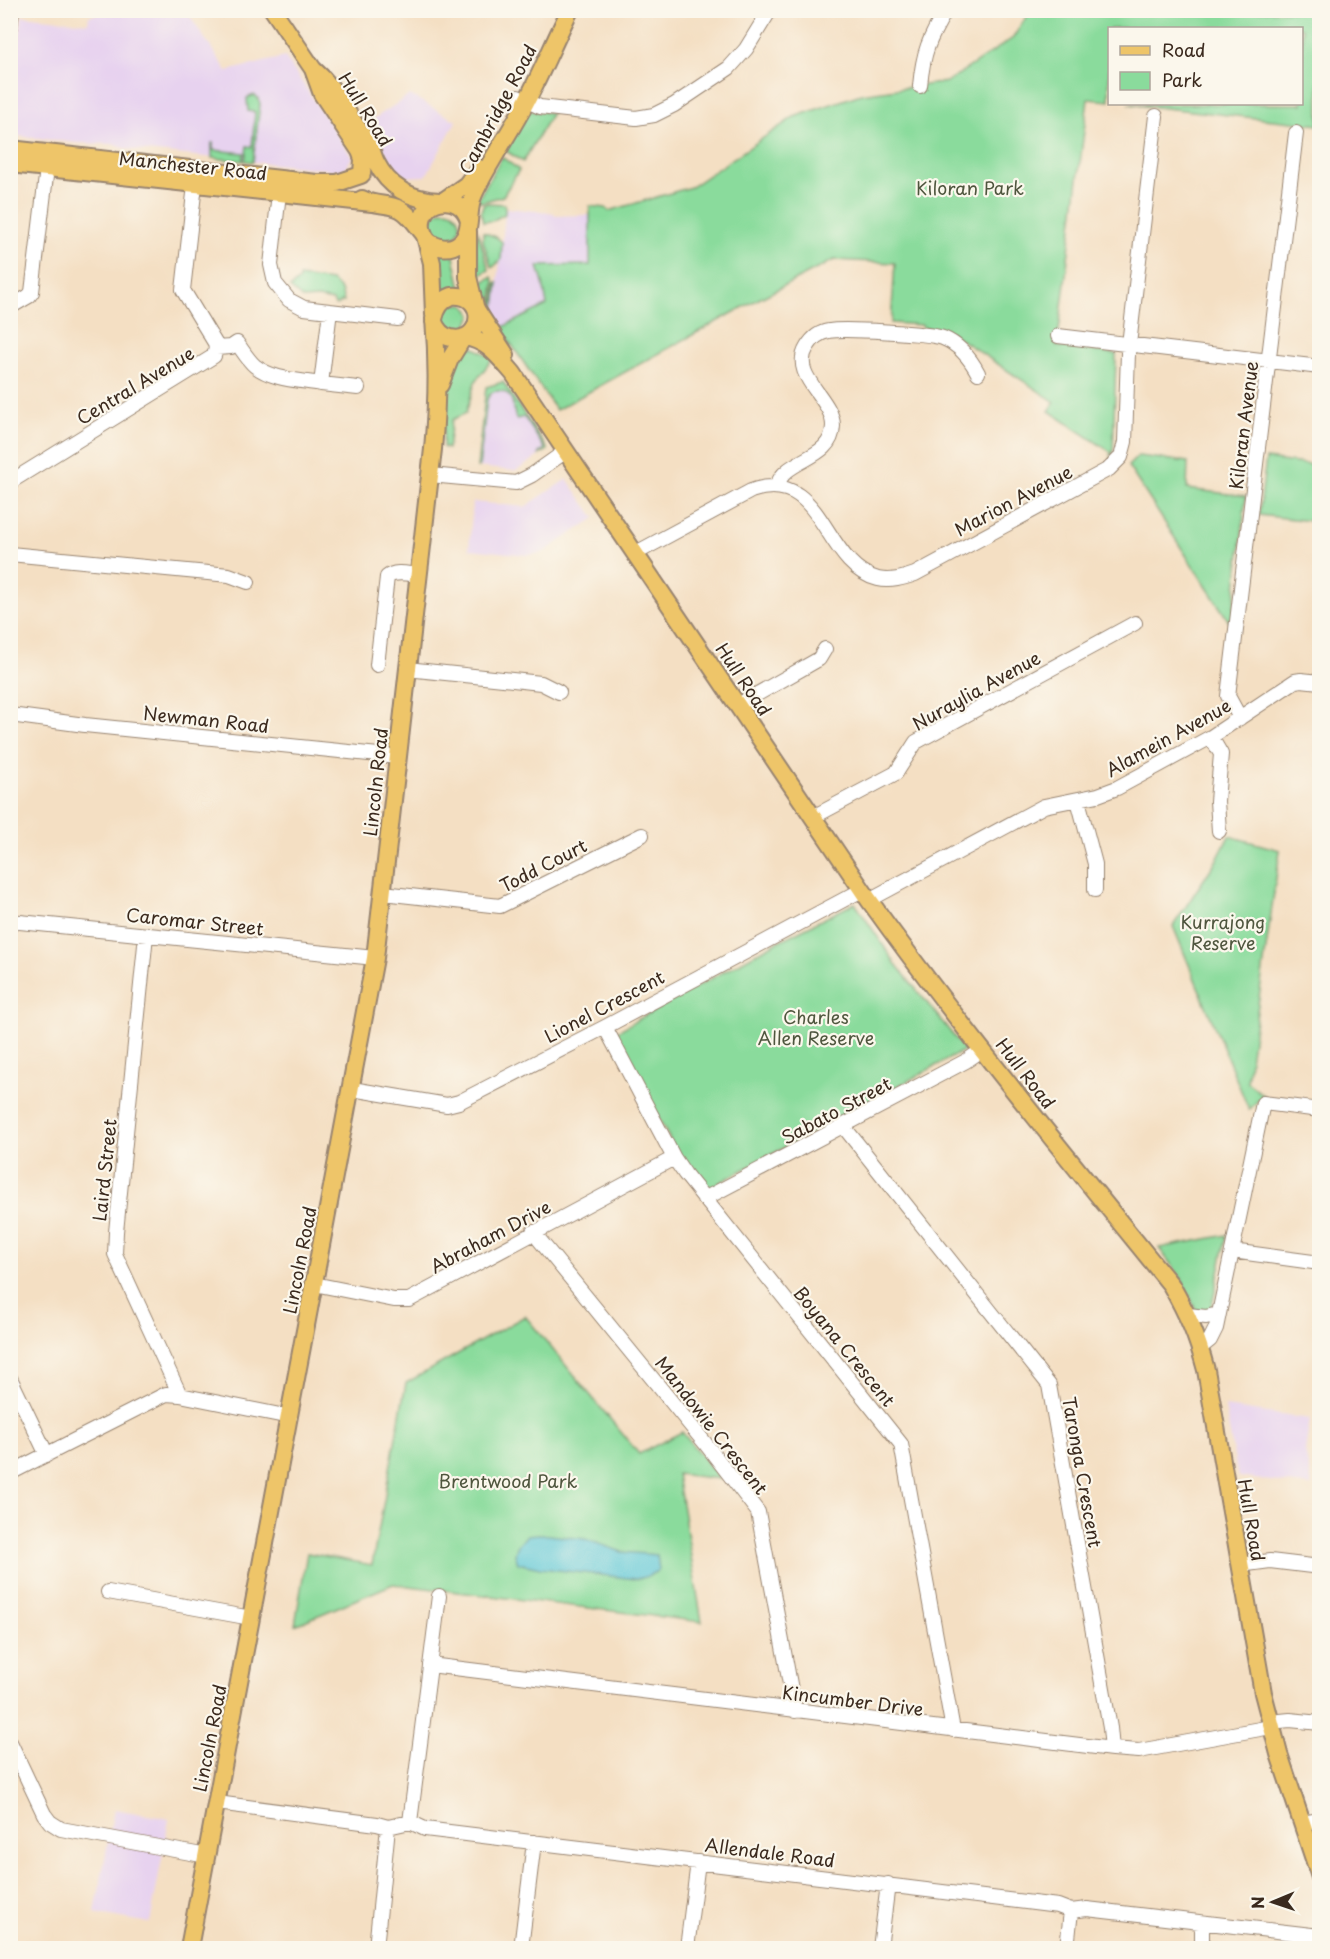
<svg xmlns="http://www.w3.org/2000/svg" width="1330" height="1959" viewBox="0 0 1330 1959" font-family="'Playpen Sans',sans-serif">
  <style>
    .built { fill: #e7d2ef }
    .green { fill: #8adb9c; stroke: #62825d; stroke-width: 1.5 }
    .water { fill: #5dc8d7; stroke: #4c797a; stroke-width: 1.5 }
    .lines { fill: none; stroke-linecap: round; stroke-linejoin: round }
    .minor-casing { stroke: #988470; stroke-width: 16 }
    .major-casing { stroke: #988470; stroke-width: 20 }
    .minor { stroke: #fff; stroke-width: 14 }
    .major { stroke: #eec569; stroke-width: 16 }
    .labels { text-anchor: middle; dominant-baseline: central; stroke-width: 4.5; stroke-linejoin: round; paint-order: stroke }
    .street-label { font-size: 18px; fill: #3b2a1e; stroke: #fbf7ec }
    .park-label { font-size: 18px; fill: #4f563e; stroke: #fbf7ec }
  </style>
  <rect width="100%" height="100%" fill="#fbf7ec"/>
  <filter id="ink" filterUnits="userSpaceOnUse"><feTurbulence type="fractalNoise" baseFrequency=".0167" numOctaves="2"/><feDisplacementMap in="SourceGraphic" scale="12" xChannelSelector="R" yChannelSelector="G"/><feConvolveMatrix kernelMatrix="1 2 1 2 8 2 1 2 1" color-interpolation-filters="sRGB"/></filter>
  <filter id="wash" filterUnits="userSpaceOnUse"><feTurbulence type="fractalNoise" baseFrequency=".008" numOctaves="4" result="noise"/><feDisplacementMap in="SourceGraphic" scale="24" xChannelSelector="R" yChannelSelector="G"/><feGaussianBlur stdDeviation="1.35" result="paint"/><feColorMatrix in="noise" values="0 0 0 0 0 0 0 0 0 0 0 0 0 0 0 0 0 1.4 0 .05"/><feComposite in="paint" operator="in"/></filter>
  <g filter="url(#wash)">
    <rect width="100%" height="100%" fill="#f4dfc3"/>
    <!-- built -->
    <path class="built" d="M111 11H186L227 71 285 57 352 157 344 171 127 149 112 144 77 143 11 135V113L22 16 88 23 89 16Z
      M410 95 456 121 426 176 402 177 366 124Z
      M506 208 554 213 555 216 590 215V265L538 266 543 283 547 305 500 328 494 316Z
      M503 382 548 450 516 471 477 467 486 387Z
      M567 479 595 518 542 553 527 555 469 549 473 502 525 507Z
      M1225 1407 1310 1419 1305 1451 1312 1486 1238 1477Z
      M114 1809 169 1819 150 1923 95 1913Z"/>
    <!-- green -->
    <path class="green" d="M1030 11H1319V125L1128 104H1302V28H1110L1109 101 1088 99 1057 346 1116 354 1113 454 1110 456 1111 452 1049 411 1055 402 948 331 924 328 922 325 891 323 895 263 834 260 749 304 556 410 492 316 496 283H498L494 316 501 328 547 305 543 283 538 266 590 265V206L606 208 609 211 691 187 794 117 861 94 947 82 1013 38Z
      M254 95 258 98 260 104 253 162 245 161 247 146 252 147 255 112 248 111 247 98Z
      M529 111 552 113 523 162 506 151Z
      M212 143H213V150L244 153 243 161 212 158Z
      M502 157 519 170 503 196 482 202 477 201Z
      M487 203 505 204V214L492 221 483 222 481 212 483 205Z
      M430 225a15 15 0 1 1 30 0a15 15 0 1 1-30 0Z
      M478 232 489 270 475 278V243Z
      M483 232 496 237 502 242 501 260 493 267 491 266 483 241Z
      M453 252 461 289 441 293 439 253Z
      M299 277 332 281 341 290 344 302H341L338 305H335L333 301 318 298 303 299 290 288 299 280Z
      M492 277 494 282 490 316 510 346 508 348C500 335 475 302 481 286 483 281 487 279 492 277Z
      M450 304H464L472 315 464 331 450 330C440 321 442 314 450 304Z
      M469 345 493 358 475 382 466 413 452 420 448 449 443 447 445 386 462 350Z
      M503 382 548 450 539 455V453L545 449 524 417 516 419C512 408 515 391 498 391 491 391 489 395 487 400L479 467H477L486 387Z
      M1138 456 1188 462 1187 489 1246 496 1232 626 1128 466Z
      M1266 459 1319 466V522L1259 515Z
      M1229 836 1280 850 1247 1082 1263 1095 1249 1110 1173 926 1218 858Z
      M855 903 895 963 965 1050 704 1191 677 1153 614 1033 773 944Z
      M1227 1235 1211 1309 1204 1312 1196 1310 1181 1278 1159 1248Z
      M525 1316 639 1454 682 1432 720 1479 677 1474 702 1622 393 1584 295 1625 307 1553 372 1565 406 1383Z"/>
    <!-- water -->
    <path class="water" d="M539 1534 585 1539 622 1552 657 1555 659 1570 646 1577 636 1579 540 1568 518 1563 515 1554 517 1547 527 1535Z"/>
  </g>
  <g filter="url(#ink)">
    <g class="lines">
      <!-- minor casing -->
      <g class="minor-casing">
        <path id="minor" d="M10 27 12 10
          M920 86C923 52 929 39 946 10
          M518 97 540 107 636 118 654 115 674 105 729 68 746 49 770 10
          M279 193 271 265 275 283 289 300 304 308 398 319
          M10 307 29 296 32 292 47 168
          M1058 336 1320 367
          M216 348 231 347 237 343C243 351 248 360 255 366 273 380 299 380 321 384L330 311
          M321 384 358 388
          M430 475 516 483 532 475 566 451
          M10 482 214 356 216 348 215 343 183 290 196 176
          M777 486C785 457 832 461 833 426 833 398 789 376 807 347 812 339 820 332 829 331 843 328 930 333 943 338 960 345 970 358 978 373
          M636 553 751 491C824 466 822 565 878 579 891 582 903 578 915 574L1109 469 1121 457 1125 442 1128 353 1156 116
          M10 554 229 575 248 582
          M377 665 387 577C395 570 408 574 418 575
          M407 669 541 683 559 692
          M738 705 819 659 825 649
          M10 715 85 725 398 757
          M1240 718 1228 696 1296 133
          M1211 737 1221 754 1217 801 1219 831
          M1078 800 1095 864V890
          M813 817 896 773 916 742 1135 623
          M383 893 500 906 642 835
          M869 900 1044 806 1098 795 1117 788 1211 737 1295 681 1301 680 1320 682
          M10 921 375 958
          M146 935 116 1232 115 1254 180 1395
          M605 1027 674 1158 685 1174 901 1444 953 1730
          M352 1089 447 1105 459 1102 605 1027 862 890
          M844 1127 1049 1385 1110 1728 1112 1749
          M704 1199 966 1061 982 1050
          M533 1232 705 1443 758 1512 795 1711
          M1232 1251 1320 1263
          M314 1284 394 1300H409L674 1158
          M1188 1315 1206 1317 1218 1314
          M1200 1348 1210 1340 1216 1328 1263 1103 1320 1110
          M10 1378 47 1455
          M10 1473 166 1394 180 1395 290 1417
          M1240 1565 1270 1561 1320 1567
          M108 1592 251 1618
          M430 1665 1112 1749 1139 1751 1271 1727
          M1270 1722 1290 1720 1320 1723
          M10 1742 44 1814 50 1822 61 1829 207 1856
          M217 1803 377 1824 388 1827 410 1822 425 1829 1058 1906 1071 1911 1087 1909 1320 1936
          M410 1822 439 1596
          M1302 1823 1320 1820
          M376 1948 388 1827
          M521 1948 534 1842
          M687 1948 698 1862
          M880 1948 888 1884
          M1067 1948 1071 1911
          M1202 1948V1923"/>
      </g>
      <!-- major casing -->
      <g class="major-casing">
        <path id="major" d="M273 10 313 69 322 94 360 151 363 159 362 174
          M313 69C332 85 340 101 353 121 358 129 364 136 369 144 372 150 373 156 376 162 389 188 411 200 440 201
          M10 149 317 183H337L361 175
          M10 164 372 203
          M362 199C374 206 388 203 400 209 411 215 416 225 424 234
          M443 201 466 185 479 168
          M469 221C461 190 418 198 422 228 425 248 452 255 464 238 472 227 467 209 474 194 489 162 510 133 526 102 542 72 555 40 570 10
          M468 231V277L475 306
          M425 236 432 263 434 315
          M476 309 506 355
          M464 337C487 340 498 356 513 373L869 900C964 1032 1068 1158 1171 1285 1188 1315 1197 1336 1206 1370L1263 1693 1279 1754 1320 1877
          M440 385 450 359 463 338
          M189 1948 375 958 433 449C437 406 438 362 434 319 436 309 441 300 452 296 489 293 483 345 451 338 442 336 437 330 434 322"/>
      </g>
      <!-- minor -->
      <use href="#minor" class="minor"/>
      <!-- major -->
      <use href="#major" class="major"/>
    </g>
  </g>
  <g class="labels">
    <!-- street labels -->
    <g class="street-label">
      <text transform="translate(366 109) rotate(58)">Hull Road</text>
      <text transform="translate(497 109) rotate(-62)">Cambridge Road</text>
      <text transform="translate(193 165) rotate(6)">Manchester Road</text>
      <text transform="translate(135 385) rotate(-31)">Central Avenue</text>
      <text transform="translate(1243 425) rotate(-83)">Kiloran Avenue</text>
      <text transform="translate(1013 500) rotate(-28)">Marion Avenue</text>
      <text transform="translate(744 679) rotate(56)">Hull Road</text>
      <text transform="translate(976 690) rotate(-29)">Nuraylia Avenue</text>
      <text transform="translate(206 719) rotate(6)">Newman Road</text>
      <text transform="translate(1168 737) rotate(-29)">Alamein Avenue</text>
      <text transform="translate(375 782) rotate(-84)">Lincoln Road</text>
      <text transform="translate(543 865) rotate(-27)">Todd Court</text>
      <text transform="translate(195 921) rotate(6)">Caromar Street</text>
      <text transform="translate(604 1006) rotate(-28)">Lionel Crescent</text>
      <text transform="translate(1026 1073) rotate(52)">Hull Road</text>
      <text transform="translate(836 1110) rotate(-28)">Sabato Street</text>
      <text transform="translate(104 1170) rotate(-84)">Laird Street</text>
      <text transform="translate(490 1236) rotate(-28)">Abraham Drive</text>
      <text transform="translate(299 1260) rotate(-79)">Lincoln Road</text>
      <text transform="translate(845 1346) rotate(51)">Boyana Crescent</text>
      <text transform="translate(712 1425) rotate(52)">Mandowie Crescent</text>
      <text transform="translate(1083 1472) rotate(80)">Taronga Crescent</text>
      <text transform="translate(1252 1520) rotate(80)">Hull Road</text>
      <text transform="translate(853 1700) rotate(7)">Kincumber Drive</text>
      <text transform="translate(209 1738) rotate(-79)">Lincoln Road</text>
      <text transform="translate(770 1852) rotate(7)">Allendale Road</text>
    </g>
    <!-- park labels -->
    <g class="park-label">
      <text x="970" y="187">Kiloran Park</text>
      <text x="1223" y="921">Kurrajong<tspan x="1223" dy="21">Reserve</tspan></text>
      <text x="816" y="1016">Charles<tspan x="816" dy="21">Allen Reserve</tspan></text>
      <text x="508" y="1480">Brentwood Park</text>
    </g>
  </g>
  <!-- margin -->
  <rect width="1330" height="1959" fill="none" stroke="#fbf7ec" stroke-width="36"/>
  <!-- legend -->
  <rect x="1108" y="27" width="195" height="78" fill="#fbf7ec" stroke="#aea59a" stroke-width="1.5"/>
  <rect x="1120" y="46" width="30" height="9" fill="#eec569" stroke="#aea59a" stroke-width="1.5"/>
  <text x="1162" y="57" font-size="18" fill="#3b2a1e">Road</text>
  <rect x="1120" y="72" width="30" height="18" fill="#8adb9c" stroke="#aea59a" stroke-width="1.5"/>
  <text x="1162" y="87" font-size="18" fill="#3b2a1e">Park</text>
  <!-- north arrow -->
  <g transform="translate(1273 1902) rotate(268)" stroke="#fbf7ec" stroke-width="4.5" paint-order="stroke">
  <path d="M0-4.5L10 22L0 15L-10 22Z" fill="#3b2a1e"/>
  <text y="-9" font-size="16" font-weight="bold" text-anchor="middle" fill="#3b2a1e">N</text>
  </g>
</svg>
